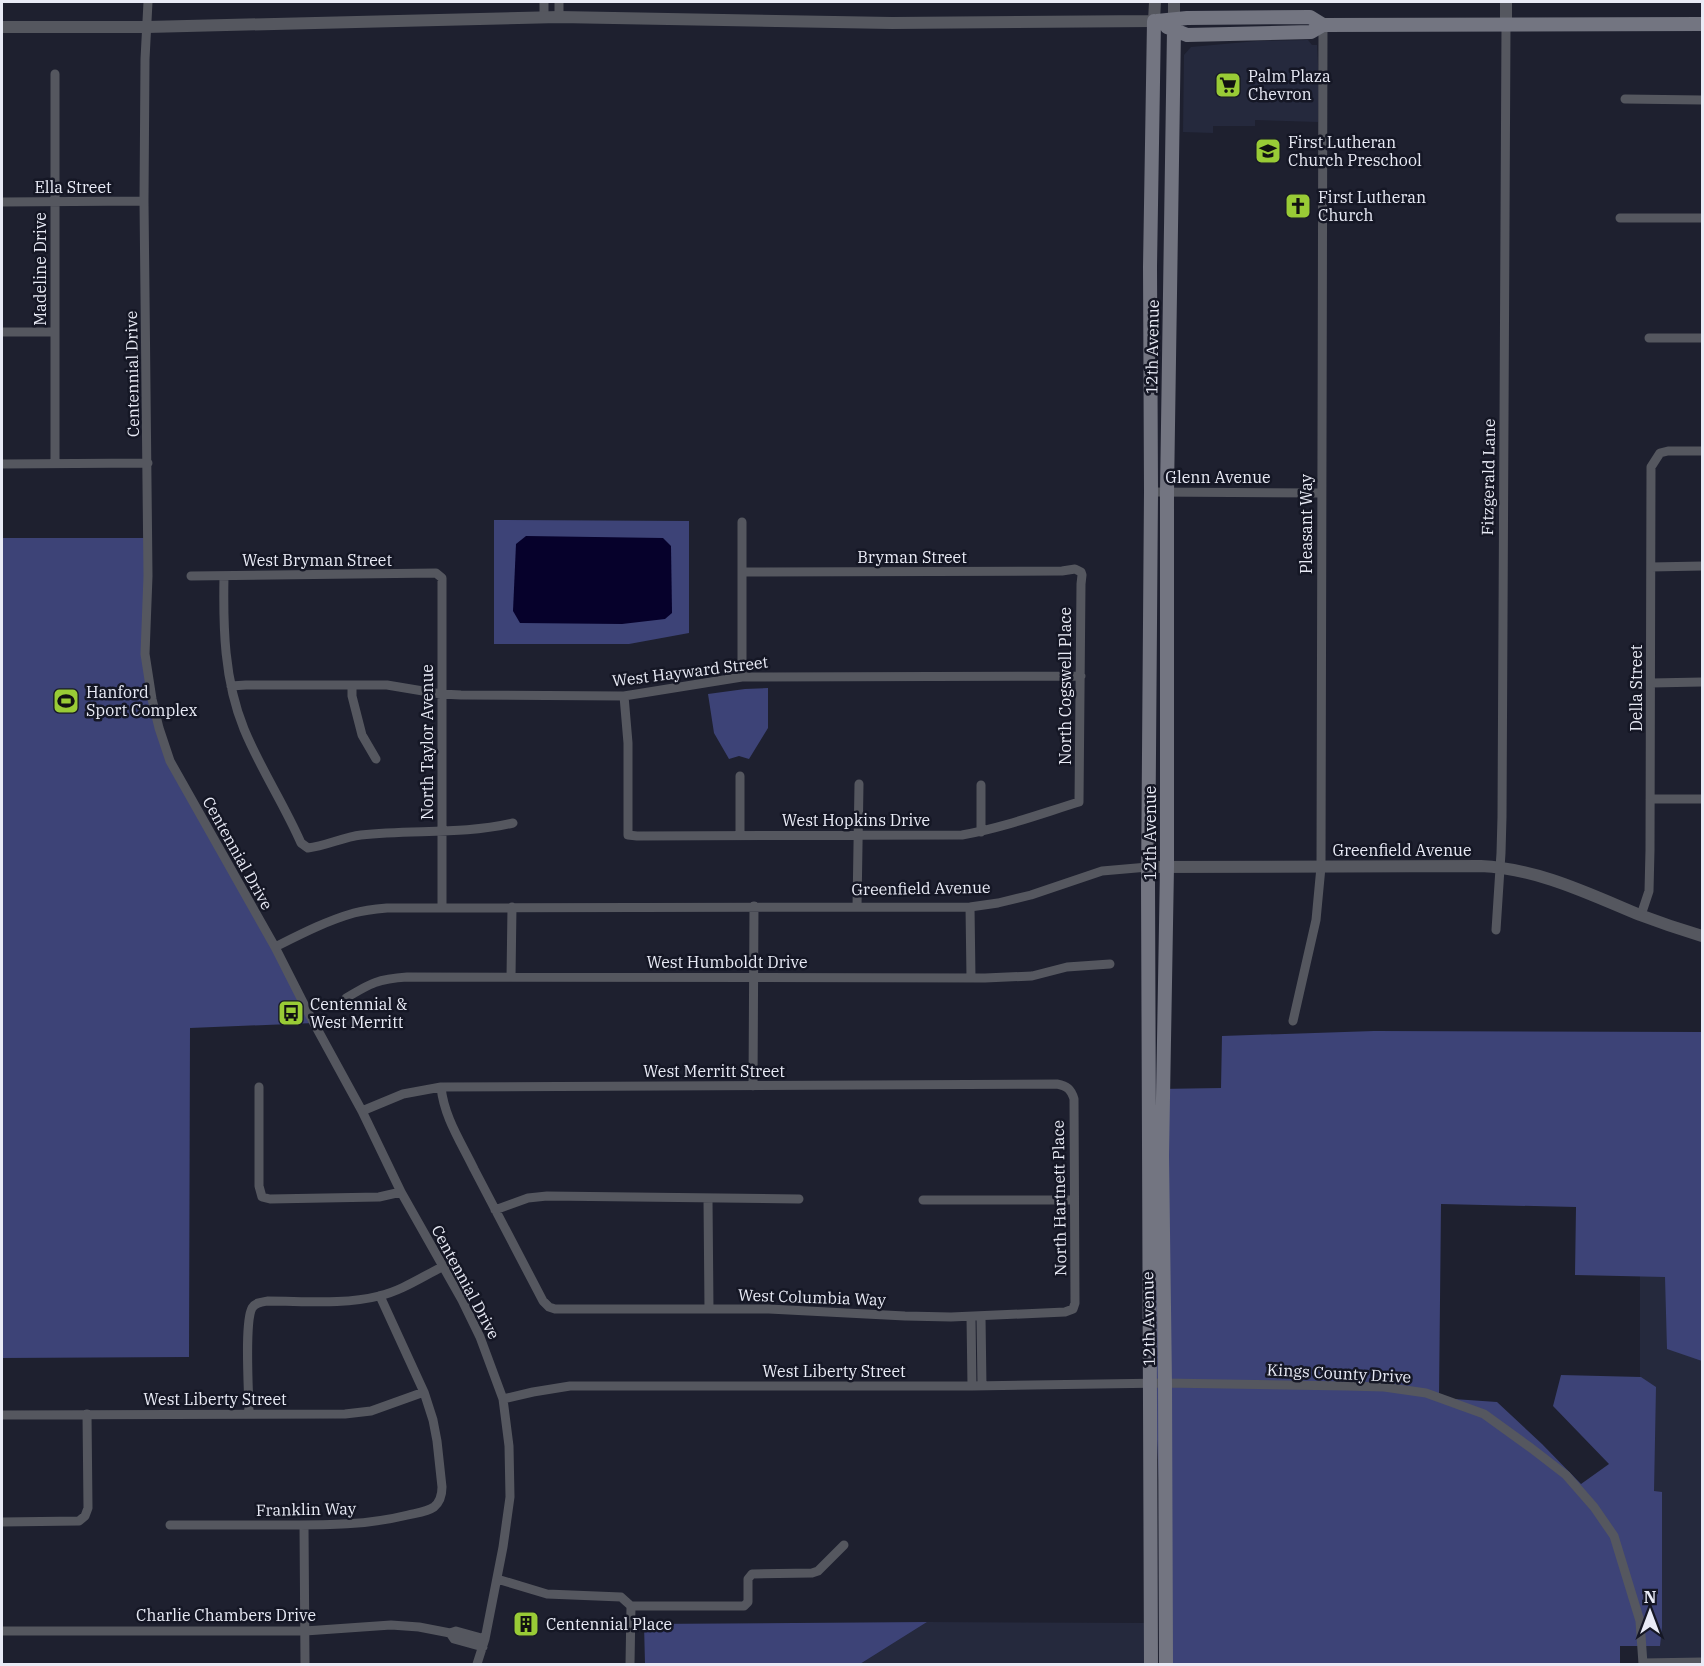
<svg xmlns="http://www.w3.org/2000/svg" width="1704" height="1666" viewBox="0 0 1704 1666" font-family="'IBM Plex Serif',serif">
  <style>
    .built { fill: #25293d }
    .green { fill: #3d4377 }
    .water { fill: #06012b }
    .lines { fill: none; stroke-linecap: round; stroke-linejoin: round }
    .minor { stroke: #55575f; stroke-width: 9 }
    .tertiary { stroke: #55575f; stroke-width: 12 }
    .secondary { stroke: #737581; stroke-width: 14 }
    .labels { text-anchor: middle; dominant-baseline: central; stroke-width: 5; stroke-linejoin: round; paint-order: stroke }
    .poi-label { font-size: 16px; fill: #e9ebf6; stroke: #151725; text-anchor: start }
    .street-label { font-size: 16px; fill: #e9ebf6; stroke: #151725 }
  </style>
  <rect width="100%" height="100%" fill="#1e202f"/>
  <!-- built -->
  <path class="built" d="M1308 40 1312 45H1317L1319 83 1318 122 1255 120V126H1213V133L1183 132 1184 55 1191 47 1257 41Z
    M1702 1046V1664H1643L1640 1621V1058Z
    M927 1622 1151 1623V1664H860Z"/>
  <!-- green -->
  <path class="green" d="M494 520 689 521V633L629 644H494Z
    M2 538H148L145 654 170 761 314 1023 190 1028 189 1357 2 1358Z
    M768 688V728L749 759 739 756 729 759 714 733 708 694 745 689Z
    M1374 1031 1702 1032V1361L1667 1349 1665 1277 1575 1275 1576 1207 1441 1204 1439 1398 1497 1402 1542 1444 1581 1484 1609 1464 1553 1406 1561 1375 1641 1377 1656 1387 1654 1491 1662 1492V1627L1660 1646H1620V1664H1168L1154 1378 1158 1089 1221 1088 1222 1036Z
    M927 1622 860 1664H645L644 1624Z"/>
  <!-- water -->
  <path class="water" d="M526 536 663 538 671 546 672 613 665 619 622 624 520 623 513 611 516 544Z"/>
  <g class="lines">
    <!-- minor -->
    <path class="minor" d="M148 2 145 59 144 201 148 576 145 654 152 699 159 728 170 761 275 947 309 1014 362 1111 401 1192 462 1300 480 1337 503 1399 509 1446 510 1497 503 1547 485 1639 477 1664
      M559 2V17
      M544 18V2
      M1625 99 1702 100
      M2 202 144 201
      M1620 218H1702
      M2 332H54
      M1649 338H1702
      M55 463V74
      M2 464 148 463
      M1151 492 1321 493
      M742 522V677
      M1651 567 1702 566
      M191 576 436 573 442 578V906
      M224 576C223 627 224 680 244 729 260 768 284 804 301 843L308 848C326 846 343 837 361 835 412 829 462 835 513 823
      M1651 683 1702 682
      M352 685V696L362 735 376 759
      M231 686 246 685H387L441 694 461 695 624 696 742 677 1081 676
      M624 696 628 743V835L637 836 962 835C1002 828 1040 814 1079 802L1081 584 1082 575 1081 572 1075 569 1062 571 743 572
      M981 785V832
      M1650 799H1702
      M740 835V776
      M857 907 859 784
      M970 907 971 978
      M1641 915 1649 891 1650 850 1651 467 1660 453 1668 451H1702
      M1496 930 1501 853 1502 817 1506 25
      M275 947C301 934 326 921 354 913 365 910 376 909 387 908L970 907 998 903 1031 895 1102 871 1148 867
      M511 977 512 907
      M346 998C371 983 378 979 407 977L985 978 1032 976 1067 967 1110 964
      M1293 1021 1316 920 1321 867 1323 25
      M753 1086 754 906
      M259 1087V1186L262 1197 270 1199 379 1197 401 1192
      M362 1111 403 1094 441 1087 1057 1084C1067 1086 1071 1089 1074 1099L1075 1303 1073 1309 1065 1312 951 1317 905 1316 769 1309H555L549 1307 543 1301C520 1257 497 1213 474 1169 461 1142 444 1117 441 1087
      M708 1199 709 1309
      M923 1200H1074
      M495 1210 528 1198 547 1196 799 1199
      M971 1317 972 1386
      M981 1317 982 1386
      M503 1399 533 1392 570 1386H972L1165 1383 1346 1386 1384 1387 1426 1393 1484 1414 1531 1448 1566 1475 1594 1507 1614 1536 1640 1621 1643 1664
      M249 1414C249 1393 244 1323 252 1308 256 1302 262 1302 268 1301 304 1301 344 1305 379 1296 401 1291 422 1277 442 1267
      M2 1415 345 1414 371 1411 424 1392
      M2 1522 79 1521 85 1516 88 1508 87 1414
      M170 1525C205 1525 240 1525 275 1525 320 1525 364 1526 408 1515 416 1513 427 1512 434 1507 440 1502 442 1495 442 1487L437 1441 433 1420 424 1392 380 1296
      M304 1525 305 1664
      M497 1579 547 1594 621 1597 631 1606H744L748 1602V1579L752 1574 812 1573 818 1571 844 1545
      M2 1631H305L391 1625 419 1627 450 1633 456 1631 485 1639
      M450 1633 454 1639 483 1647
      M1643 1663 1702 1662
      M630 1664 631 1606"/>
    <!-- tertiary -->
    <path class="tertiary" d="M1506 25V2
      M2 27H147L559 17 892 23 1154 21 1155 2
      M1174 28V2
      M1148 867 1481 866C1539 869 1587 893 1640 915 1661 923 1682 930 1702 936"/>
    <!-- secondary -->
    <path class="secondary" d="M1157 21 1187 18 1310 17 1323 25
      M1167 27 1187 35 1311 32 1323 25 1702 24
      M1151 1664 1148 885 1151 492 1150 267 1154 21
      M1166 1664 1165 1383 1162 1156 1167 867V492L1174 29"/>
  </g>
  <!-- icons -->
  <defs>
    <g id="supermarket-square" transform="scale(1.35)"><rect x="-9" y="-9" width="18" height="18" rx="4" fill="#99cb36" stroke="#151725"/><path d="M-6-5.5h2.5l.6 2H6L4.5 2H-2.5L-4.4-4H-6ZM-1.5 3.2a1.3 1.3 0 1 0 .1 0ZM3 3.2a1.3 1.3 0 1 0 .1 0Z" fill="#111"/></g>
    <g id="school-square" transform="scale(1.35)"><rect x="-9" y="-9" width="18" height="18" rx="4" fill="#99cb36" stroke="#151725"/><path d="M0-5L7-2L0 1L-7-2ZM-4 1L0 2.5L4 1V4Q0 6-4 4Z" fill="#111"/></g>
    <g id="church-square" transform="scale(1.35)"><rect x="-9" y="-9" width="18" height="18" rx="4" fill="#99cb36" stroke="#151725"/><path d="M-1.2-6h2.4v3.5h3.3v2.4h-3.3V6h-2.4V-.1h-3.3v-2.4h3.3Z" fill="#111"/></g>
    <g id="stadium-square" transform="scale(1.35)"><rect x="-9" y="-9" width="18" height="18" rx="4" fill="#99cb36" stroke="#151725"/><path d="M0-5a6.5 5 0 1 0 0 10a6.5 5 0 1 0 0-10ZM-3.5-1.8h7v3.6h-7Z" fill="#111"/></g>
    <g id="bus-square" transform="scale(1.35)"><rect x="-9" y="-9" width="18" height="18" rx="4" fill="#99cb36" stroke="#151725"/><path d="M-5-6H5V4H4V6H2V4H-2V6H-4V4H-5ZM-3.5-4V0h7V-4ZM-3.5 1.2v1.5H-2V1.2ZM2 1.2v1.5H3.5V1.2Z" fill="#111"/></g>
    <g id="building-square" transform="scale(1.35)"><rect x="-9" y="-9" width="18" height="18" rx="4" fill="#99cb36" stroke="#151725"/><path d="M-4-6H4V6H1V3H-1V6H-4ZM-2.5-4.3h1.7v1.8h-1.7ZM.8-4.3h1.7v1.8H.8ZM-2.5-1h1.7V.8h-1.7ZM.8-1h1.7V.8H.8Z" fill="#111"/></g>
  </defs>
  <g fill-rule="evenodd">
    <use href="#supermarket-square" x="1228" y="85"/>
    <use href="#school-square" x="1268" y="151"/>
    <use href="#church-square" x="1298" y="206"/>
    <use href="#stadium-square" x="66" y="701"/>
    <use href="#bus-square" x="291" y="1013"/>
    <use href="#building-square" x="526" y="1624"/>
  </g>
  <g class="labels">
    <!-- poi labels -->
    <g class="poi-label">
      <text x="1248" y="76">Palm Plaza<tspan x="1248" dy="18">Chevron</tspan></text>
      <text x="1288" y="142">First Lutheran<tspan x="1288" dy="18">Church Preschool</tspan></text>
      <text x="1318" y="197">First Lutheran<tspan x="1318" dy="18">Church</tspan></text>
      <text x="86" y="692">Hanford<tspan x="86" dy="18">Sport Complex</tspan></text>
      <text x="310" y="1004">Centennial &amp;<tspan x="310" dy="18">West Merritt</tspan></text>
      <text x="546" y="1624">Centennial Place</text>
    </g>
    <!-- street labels -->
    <g class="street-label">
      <text x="73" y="187">Ella Street</text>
      <text transform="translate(40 269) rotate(-90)">Madeline Drive</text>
      <text transform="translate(1152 347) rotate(-89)">12th Avenue</text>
      <text transform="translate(132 374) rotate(-91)">Centennial Drive</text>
      <text x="1218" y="477">Glenn Avenue</text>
      <text transform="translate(1488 477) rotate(-89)">Fitzgerald Lane</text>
      <text transform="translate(1306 524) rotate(-90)">Pleasant Way</text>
      <text x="912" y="557">Bryman Street</text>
      <text x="317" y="560">West Bryman Street</text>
      <text transform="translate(690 671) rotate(-7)">West Hayward Street</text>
      <text transform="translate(1065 686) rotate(-90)">North Cogswell Place</text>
      <text transform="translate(1636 688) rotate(-90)">Della Street</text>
      <text transform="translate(427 742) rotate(-90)">North Taylor Avenue</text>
      <text x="856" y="820">West Hopkins Drive</text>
      <text transform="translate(1150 833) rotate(-90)">12th Avenue</text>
      <text x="1402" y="850">Greenfield Avenue</text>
      <text transform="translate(238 853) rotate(61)">Centennial Drive</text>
      <text transform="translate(921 888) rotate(-1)">Greenfield Avenue</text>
      <text x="727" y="962">West Humboldt Drive</text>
      <text x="714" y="1071">West Merritt Street</text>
      <text transform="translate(1059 1198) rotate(-91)">North Hartnett Place</text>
      <text transform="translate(466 1282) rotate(62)">Centennial Drive</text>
      <text transform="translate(812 1297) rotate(2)">West Columbia Way</text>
      <text transform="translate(1148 1319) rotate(-91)">12th Avenue</text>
      <text x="834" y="1371">West Liberty Street</text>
      <text transform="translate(1339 1373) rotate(3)">Kings County Drive</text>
      <text x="215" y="1399">West Liberty Street</text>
      <text transform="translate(306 1509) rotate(-1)">Franklin Way</text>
      <text x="226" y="1615">Charlie Chambers Drive</text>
    </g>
  </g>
  <!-- border -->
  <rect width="1704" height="1666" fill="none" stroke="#e9ebf6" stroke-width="6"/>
  <!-- north arrow -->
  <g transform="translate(1650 1612)" stroke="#151725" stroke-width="4.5" paint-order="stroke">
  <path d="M0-4.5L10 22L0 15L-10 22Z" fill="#e9ebf6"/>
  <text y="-9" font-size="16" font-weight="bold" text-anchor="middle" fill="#e9ebf6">N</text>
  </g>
</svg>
